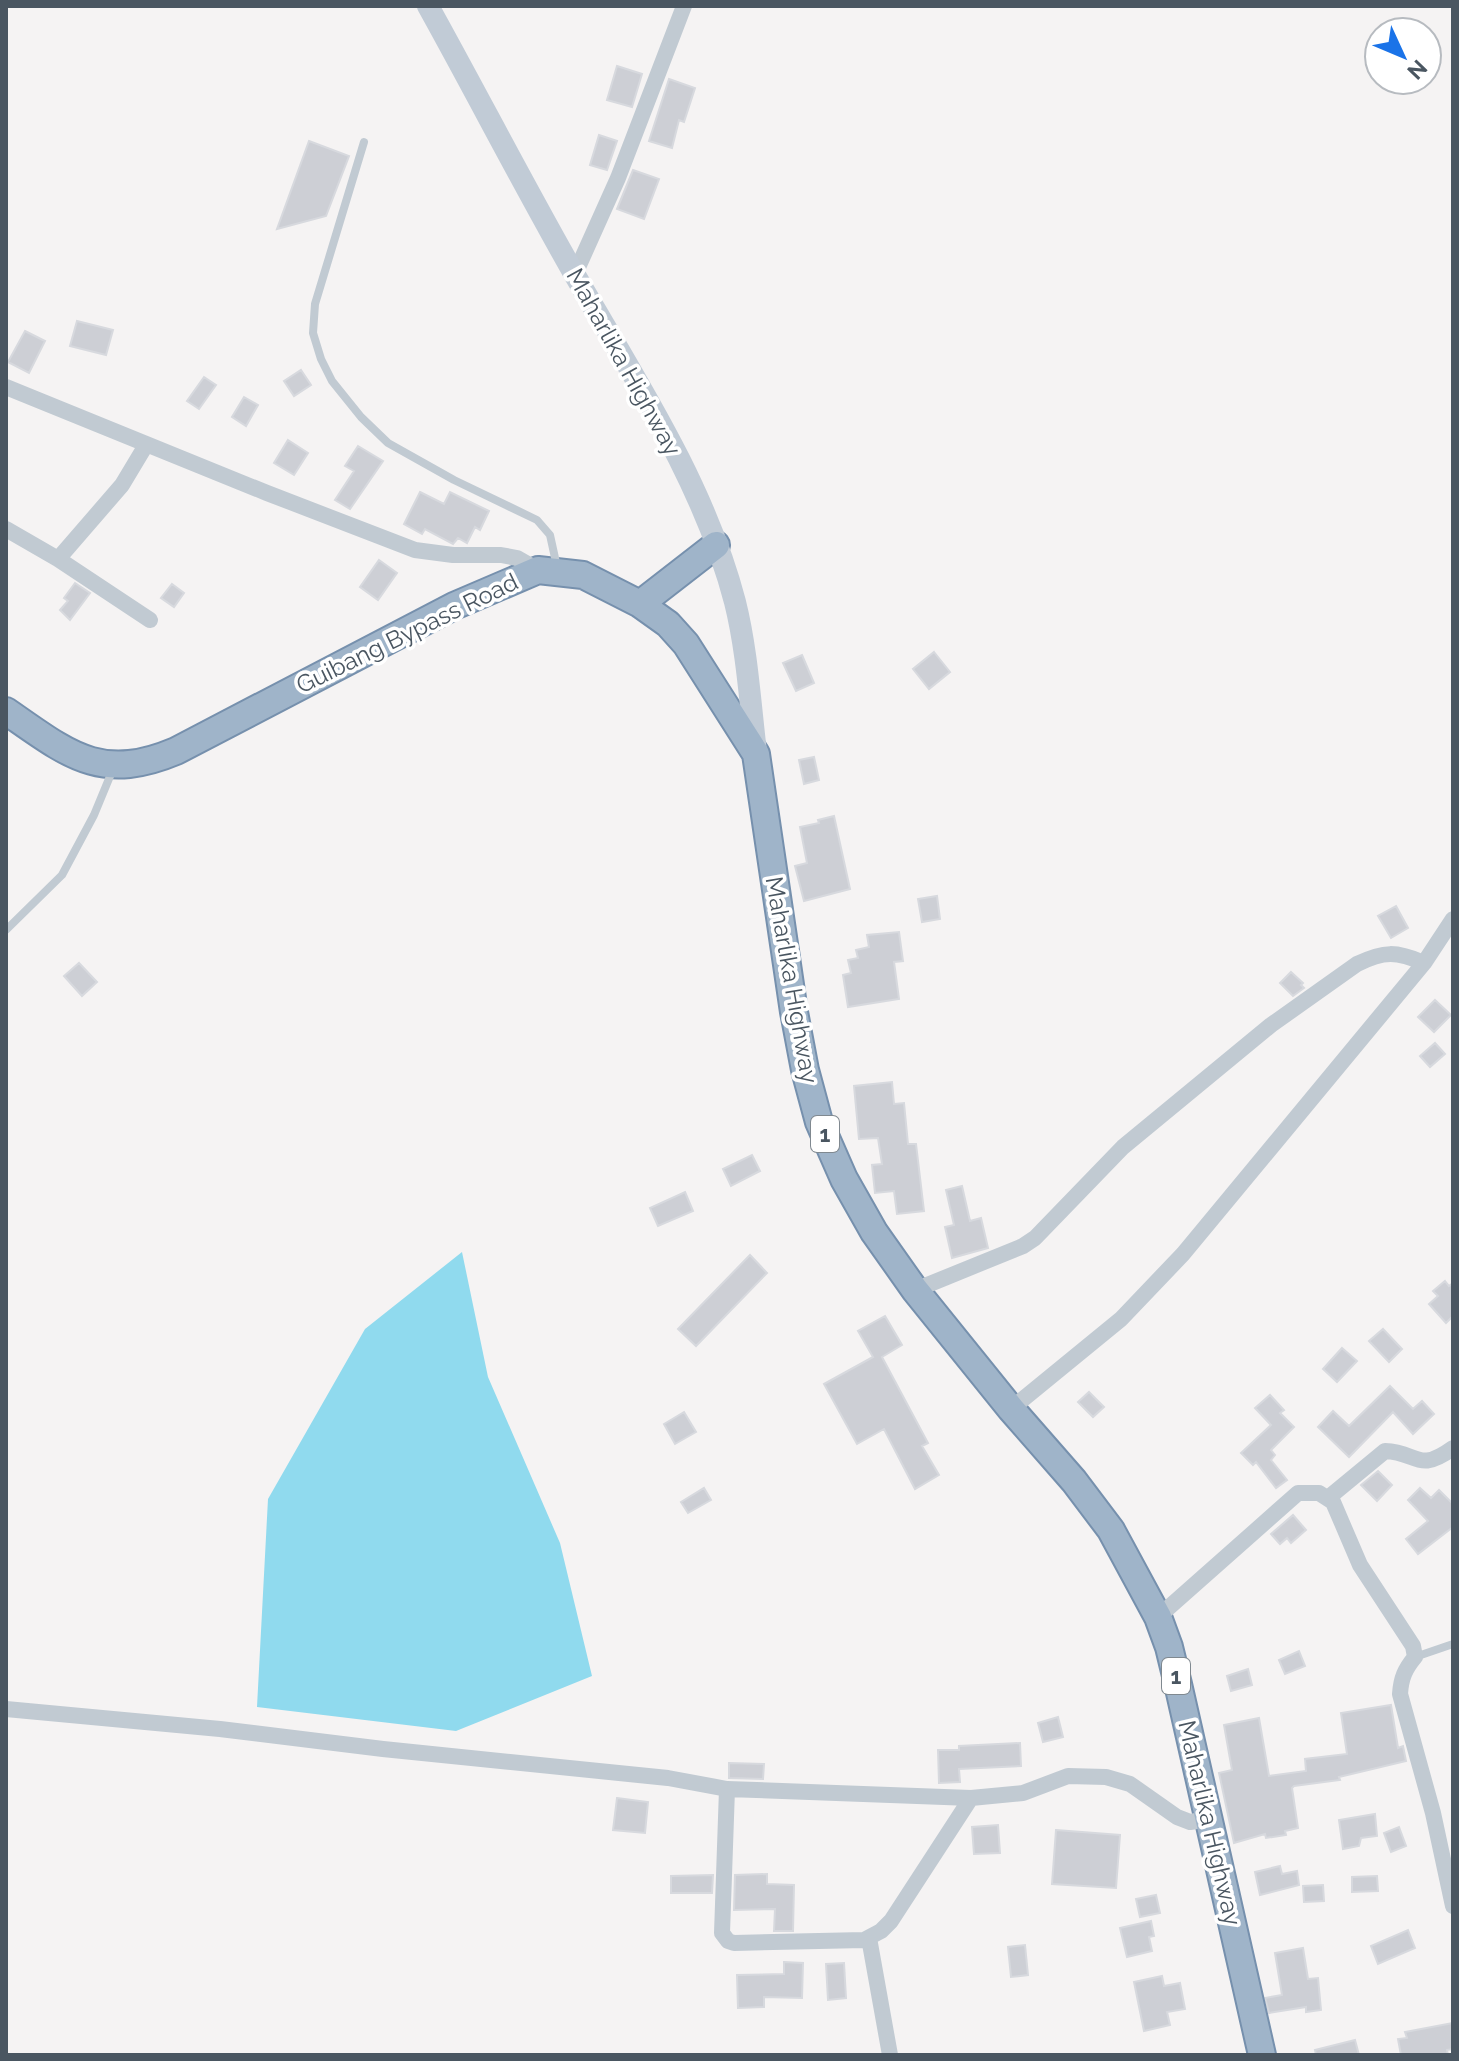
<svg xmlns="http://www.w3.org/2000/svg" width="1459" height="2061" viewBox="0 0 1459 2061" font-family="Raleway,sans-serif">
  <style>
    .water { fill: #90daee }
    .building { fill: #cdcfd5; stroke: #d7d9de; stroke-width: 2 }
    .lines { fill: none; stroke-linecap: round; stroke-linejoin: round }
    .trunk-casing { stroke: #7690ad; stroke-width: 30 }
    .service { stroke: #c1cad2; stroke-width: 8 }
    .minor { stroke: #c1cad2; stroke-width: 16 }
    .secondary { stroke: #c1cbd6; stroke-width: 22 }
    .trunk { stroke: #9fb4c9; stroke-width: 26 }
    .labels { text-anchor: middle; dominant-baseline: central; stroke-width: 7; stroke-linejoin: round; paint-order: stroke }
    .shield { fill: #fff; stroke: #808990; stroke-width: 2 }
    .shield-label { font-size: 22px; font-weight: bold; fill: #4a5661 }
    .street-label { font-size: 24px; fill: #4a5661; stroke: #fff }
  </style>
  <rect width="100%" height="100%" fill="#f5f3f3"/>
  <!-- water -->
  <path class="water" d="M462 1252 488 1377 560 1543 592 1676 456 1731 257 1707 268 1499 365 1329Z"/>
  <!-- building -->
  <path class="building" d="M617 66 642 74 632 107 607 100Z
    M669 79 695 88 684 122 679 120 672 148 649 141Z
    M599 135 617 141 607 170 590 165Z
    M309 141 349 156 326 216 277 229Z
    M633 170 659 179 644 219 617 209Z
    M77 321 113 330 106 355 70 346Z
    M25 331 45 341 29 373 8 362Z
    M301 370 311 385 294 396 284 381Z
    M204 377 216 385 199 409 187 401Z
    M244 397 258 405 246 426 232 417Z
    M288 440 308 453 294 475 274 463Z
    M358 446 383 461 350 509 335 500 354 471 345 466Z
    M420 492 444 504 450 492 489 511 480 530 475 527 467 543 458 538 453 544 425 529 422 534 404 524Z
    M379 560 397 573 378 600 360 587Z
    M75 583 90 593 70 620 60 610 68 601 64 598Z
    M172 584 184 593 174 607 161 598Z
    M934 652 950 672 929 689 913 669Z
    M802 655 814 683 796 691 783 663Z
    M814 757 819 780 804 784 799 760Z
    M834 816 850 889 804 901 795 866 807 863 800 827 819 823 818 820Z
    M937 896 940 919 922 922 918 899Z
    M1396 906 1408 928 1391 938 1378 916Z
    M899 932 903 961 894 962 899 999 848 1007 843 975 851 973 848 960 858 958 856 950 869 947 867 935Z
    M79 963 97 982 82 996 64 976Z
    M1291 972 1303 983 1301 985 1304 988 1293 996 1280 983Z
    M1435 1000 1451 1015 1434 1032 1418 1017Z
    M1435 1043 1445 1054 1430 1067 1420 1056Z
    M892 1082 894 1104 904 1103 908 1144H916L924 1211 897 1214 894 1191 875 1193 872 1165 882 1164 878 1138 859 1139 854 1086Z
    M752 1155 760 1171 731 1186 723 1169Z
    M962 1186 970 1221 981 1218 988 1248 952 1258 945 1227 954 1225 946 1190Z
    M685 1192 693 1211 658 1226 650 1208Z
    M750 1255 767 1273 696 1346 678 1329Z
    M1445 1281 1449 1286 1453 1283V1316L1446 1323 1429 1304 1438 1296 1433 1291Z
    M885 1316 902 1345 882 1357 928 1443 922 1446 939 1475 915 1489 884 1429 857 1444 824 1384 873 1357 858 1331Z
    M1383 1329 1402 1349 1389 1362 1369 1341Z
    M1342 1348 1357 1361 1337 1382 1323 1369Z
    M1390 1386 1413 1409 1422 1401 1434 1414 1413 1434 1393 1412 1349 1457 1318 1427 1333 1411 1349 1426Z
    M1089 1392 1104 1407 1093 1417 1078 1402Z
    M1270 1395 1284 1410 1280 1413 1294 1427 1271 1450 1275 1455 1271 1460 1287 1480 1276 1488 1256 1462 1253 1465 1241 1453 1271 1425 1255 1408Z
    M684 1412 696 1432 675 1444 664 1424Z
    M1378 1471 1392 1485 1377 1501 1361 1485Z
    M704 1488 711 1500 688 1513 681 1502Z
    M1420 1488 1431 1498 1439 1490 1453 1504V1527L1418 1554 1406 1539 1428 1521 1408 1500Z
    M1293 1515 1306 1530 1291 1543 1287 1538 1280 1544 1271 1534Z
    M1299 1651 1305 1666 1285 1674 1279 1660Z
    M1248 1669 1252 1685 1231 1691 1227 1676Z
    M1391 1705 1398 1748 1403 1746 1406 1761 1339 1777 1340 1780 1294 1786 1292 1788 1298 1828 1285 1831 1286 1835 1266 1838 1265 1834 1234 1843 1219 1773 1232 1770 1224 1725 1259 1718 1269 1776 1306 1771 1305 1759 1347 1754 1341 1713Z
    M1058 1717 1063 1737 1043 1742 1038 1723Z
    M1020 1743 1021 1766 959 1769 960 1782 939 1783 938 1750H959V1746Z
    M729 1763 764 1764 763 1779 729 1778Z
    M617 1798 648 1802 645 1833 613 1830Z
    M1375 1814 1377 1836 1361 1838 1359 1846 1343 1849 1339 1820Z
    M998 1825 1000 1853 974 1854 972 1827Z
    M1399 1827 1406 1846 1391 1852 1384 1833Z
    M1056 1830 1120 1835 1116 1888 1052 1884Z
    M1280 1866 1282 1874 1297 1871 1299 1885 1260 1895 1255 1872Z
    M767 1874V1884L794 1885 793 1931H774L775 1909 734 1910 735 1875Z
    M713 1875 712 1893H671V1876Z
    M1377 1876 1378 1891 1352 1892V1877Z
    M1323 1885 1324 1901 1304 1902 1303 1886Z
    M1156 1895 1160 1913 1140 1917 1136 1899Z
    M1151 1921 1154 1936 1149 1937 1152 1951 1127 1957 1120 1928Z
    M1408 1930 1415 1948 1378 1964 1371 1946Z
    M1025 1945 1028 1975 1011 1977 1008 1947Z
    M1303 1948 1308 1979 1318 1978 1321 2010 1306 2012V2007L1269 2013 1265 1998 1282 1995 1275 1953Z
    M784 1962 803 1963 802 1998 764 1997V2007L738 2008 737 1975 784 1974Z
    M844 1963 846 1998 828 2000 826 1964Z
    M1162 1976 1164 1986 1180 1983 1185 2009 1167 2012 1170 2025 1144 2031 1134 1982Z
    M1453 2023V2049L1447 2050 1448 2055H1401L1398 2039 1407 2038 1405 2032Z
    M1355 2040 1359 2055H1316L1315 2050Z"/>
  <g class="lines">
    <!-- trunk casing -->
    <g class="trunk-casing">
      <path id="trunk" d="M640 604 716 545
        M6 711C68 754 100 783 176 751L454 606 538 570 583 575 640 604 668 624 686 644 756 754 794 1012 805 1070 819 1122 844 1179 874 1232 915 1290 1011 1409 1074 1481 1111 1530 1158 1617 1169 1647 1178 1684 1262 2055"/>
    </g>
    <!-- service -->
    <path class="service" d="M364 142 315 304 313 333 321 359 332 381 361 417 388 443 454 480 537 520 550 535 557 567
      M6 930 62 875 94 815 113 769
      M1415 1657 1453 1644"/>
    <!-- minor -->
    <path class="minor" d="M575 274 618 178 684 6
      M6 387 267 493 415 550 453 555H501L517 558 538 570
      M6 529 58 559 150 620
      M58 559 122 485 146 445
      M915 1290 1023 1246 1035 1238 1123 1147 1271 1025 1357 964C1384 951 1396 951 1424 963L1453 919
      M1011 1409 1121 1319 1183 1254 1424 963
      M1328 1498 1385 1451C1418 1452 1417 1474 1453 1448
      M1158 1617 1298 1493H1319L1333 1502 1360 1565 1413 1646 1415 1657C1405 1669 1401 1678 1400 1694L1433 1813 1453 1906
      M6 1709 220 1729 383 1749 668 1778 727 1789 971 1798 1023 1793 1068 1776 1106 1777 1130 1784 1177 1817 1190 1822 1209 1819
      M727 1789 722 1933 728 1941 734 1943 864 1940 881 1931 891 1921 971 1798
      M869 1938 890 2055"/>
    <!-- secondary -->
    <path class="secondary" d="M428 6C478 96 525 188 576 277 635 379 705 486 735 602 747 650 750 702 756 752"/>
    <!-- trunk -->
    <use href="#trunk" class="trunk"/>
  </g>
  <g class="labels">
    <!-- shield labels -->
    <g class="shield">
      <rect x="811" y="1116" width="28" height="36" rx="6"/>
      <rect x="1162" y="1658" width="28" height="36" rx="6"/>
    </g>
    <g class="shield-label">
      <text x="825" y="1134">1</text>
      <text x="1176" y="1676">1</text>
    </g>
    <!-- street labels -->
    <g class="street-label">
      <text transform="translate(624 362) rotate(61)">Maharlika Highway</text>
      <text transform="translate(407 633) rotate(-26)">Guibang Bypass Road</text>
      <text transform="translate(792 980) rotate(80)">Maharlika Highway</text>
      <text transform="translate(1210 1823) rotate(77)">Maharlika Highway</text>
    </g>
  </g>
  <!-- border -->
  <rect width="1459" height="2061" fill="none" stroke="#4a5661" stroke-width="16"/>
  <!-- north arrow -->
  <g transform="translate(1403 56) rotate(134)"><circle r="38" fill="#ffffff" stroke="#b7bbc0" stroke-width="2"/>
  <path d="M0-6L14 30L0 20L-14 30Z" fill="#1a73e8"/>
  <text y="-12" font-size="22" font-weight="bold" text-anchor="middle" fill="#4a5661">N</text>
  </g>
</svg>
